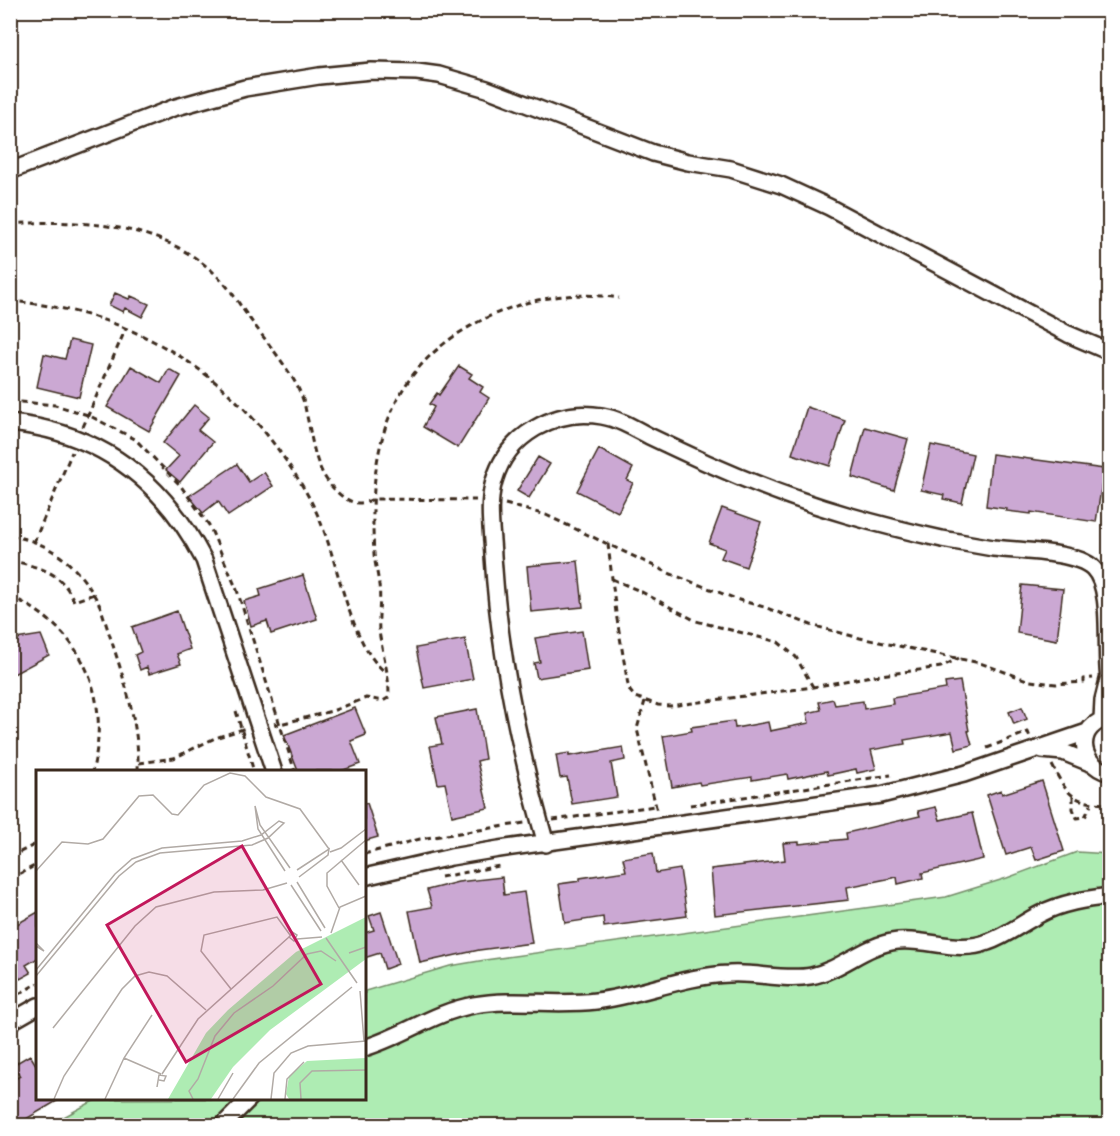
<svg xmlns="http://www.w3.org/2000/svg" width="1120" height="1136" viewBox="0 0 1120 1136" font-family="'Indie Flower',sans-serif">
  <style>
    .green { fill: #aeecb3; stroke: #748b68; stroke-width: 1.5 }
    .building { fill: #cba8d3; stroke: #3b2a1e; stroke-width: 1.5 }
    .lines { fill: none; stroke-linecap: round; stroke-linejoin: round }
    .minor-casing { stroke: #3b2a1e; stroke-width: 20 }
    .path { stroke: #3b2a1e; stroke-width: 3; stroke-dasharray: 6 4.5; stroke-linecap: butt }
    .minor { stroke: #fff; stroke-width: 15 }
    .inset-road { fill: none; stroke: #b1aaa5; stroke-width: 1.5 }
    .view { fill: #c2185b; fill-opacity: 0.15; stroke: #c2185b; stroke-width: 3 }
    .inset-edge { fill: none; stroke: #3b2a1e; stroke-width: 3 }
  </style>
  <rect width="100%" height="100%" fill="#fff"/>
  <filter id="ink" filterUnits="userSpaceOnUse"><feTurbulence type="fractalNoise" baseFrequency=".0167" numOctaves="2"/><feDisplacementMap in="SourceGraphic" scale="12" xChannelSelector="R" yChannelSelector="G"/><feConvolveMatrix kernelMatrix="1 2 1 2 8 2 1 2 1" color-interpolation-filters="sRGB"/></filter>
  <g filter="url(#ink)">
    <!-- green -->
    <path class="green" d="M1077 852 1109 854V1125L47 1126 97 1099 364 1098 365 991 450 966 485 960 946 897 1007 878Z"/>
    <!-- building -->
    <path class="building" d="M115 293 129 299 131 296 149 304 142 317 125 308 123 312 109 305Z
      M70 340 91 345 79 397 37 387 44 354 65 359Z
      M131 366 161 383 169 369 181 376 149 431 107 407Z
      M459 366 472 374 469 378 483 387 480 392 489 398 458 448 423 427 434 407 429 404 437 393 439 395Z
      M194 405 209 417 198 430 213 442 180 482 166 470 179 456 163 443Z
      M807 407 845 420 830 466 792 454Z
      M865 427 908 439 894 490 852 477Z
      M931 445 973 454 962 503 943 499 944 495 921 490Z
      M599 449 633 468 627 480 633 483 618 512 577 491Z
      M992 454 1104 469 1096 522 1031 512V514L1006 511 1007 509 986 506Z
      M538 457 550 464 529 498 517 491Z
      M237 464 249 482 264 472 273 486 228 516 218 501 203 513 189 496Z
      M722 508 761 522 746 567 721 558 725 549 709 543Z
      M578 561 583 607 531 612 527 566Z
      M303 575 317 619 271 634 267 621 251 626 244 601 261 596 259 589Z
      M1022 585 1063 589 1057 640 1017 633Z
      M177 611 190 649 177 654 181 664 149 674 147 667 140 670 135 655 141 652 132 627Z
      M582 631 588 670 537 678 534 663 540 662 535 638Z
      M41 635 49 655 10 676V640Z
      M465 639 473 679 424 688 416 648Z
      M960 681 969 731H968L972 745 956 749 952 732 904 740 905 744 871 750 876 769 857 773 856 769 828 775 827 771 788 779 787 774 752 780V777L700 785 699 782 672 787 663 736 692 731 691 727 734 721 735 728 768 722 770 731 809 723 807 713 821 710 819 702 833 699 835 705 863 701 864 709 893 704 892 698 946 689 945 683Z
      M1022 707 1027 719 1014 724 1009 712Z
      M355 708 366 735 351 741 360 764 341 771H298L284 735Z
      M477 709 485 759 477 761 488 808 452 816 445 783 438 784 430 746 442 744 436 717Z
      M623 747 625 760 611 763 617 797 572 804 567 777 560 778 556 755 569 753V756Z
      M1042 781 1064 851 1036 860 1031 847 1006 855 987 795 1001 790 1002 794Z
      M367 803 378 837 364 841V804Z
      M936 807 940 820 972 813 983 859 922 873 923 878 898 884 897 877 847 887 849 900 715 915 711 869 785 860 783 843 799 842V844L847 839 846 833 920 816 918 811Z
      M653 853 656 873 680 869 687 916 604 927 603 917 565 923 559 884 580 881V878L626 871 623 858Z
      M502 877 504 895 524 892 532 943 479 950 420 963 409 911 432 907 427 890 458 882Z
      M38 912V958L26 965 31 973 20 979 10 963V928Z
      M381 912 398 964 385 969 380 953 364 958V933L374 930 369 916Z
      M30 1055 38 1068V1098H62L16 1125H10V1082L20 1076 13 1065Z"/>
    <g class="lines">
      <!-- minor casing -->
      <g class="minor-casing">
        <path id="minor" d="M10 171 173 108 245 88 319 76 371 71 417 72 439 75 487 89 653 153 688 162 731 169 781 185 829 207 1068 334 1110 352
          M10 423C100 432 163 481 204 560L274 772
          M1110 718C1075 724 1077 765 1110 773
          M1102 719 1103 700 1108 680
          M1042 750 1063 752 1090 763
          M546 844C519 750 499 654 493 556 492 532 487 505 494 481 507 435 555 408 602 416 619 419 634 428 649 436 668 445 687 454 707 463 752 483 799 501 847 515 878 524 910 532 942 539 959 542 976 545 993 548 1018 551 1076 551 1093 568 1115 590 1103 655 1110 686
          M364 877 451 857 499 849 881 795 964 774 1087 732
          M10 1022 38 1006
          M364 1048C402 1037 434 1012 474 1005 514 998 555 1006 596 1001 642 995 683 976 729 974 756 972 784 981 811 976 842 970 865 944 898 941 929 938 957 954 988 942 1006 936 1022 923 1040 914 1061 903 1086 899 1110 896
          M222 1126 250 1098"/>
      </g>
      <!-- path -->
      <path class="path" d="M10 224C85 219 169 223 223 282 233 293 241 307 250 319 263 337 278 355 290 374 298 386 304 399 306 412 314 445 314 475 343 497 354 504 361 505 373 499L476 500
        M10 301C122 310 218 363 282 455 299 479 314 503 324 531 339 570 352 645 384 671
        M10 401 55 405 88 415 135 439 180 485 209 525 237 590 295 772
        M83 427 126 328
        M505 504 546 515 671 574 739 600 764 607 811 625 860 638 980 663 1030 681 1056 684 1084 682V679L1093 678
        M10 536C53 541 83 571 101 608 117 661 140 715 138 772
        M34 542 72 452
        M608 544 616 613 628 685 630 691 635 697 658 705 670 706 813 687 866 677 941 667 959 658
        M10 560C40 568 60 570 74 601L94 594
        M612 579 640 591 696 621 778 642 796 657 813 687
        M10 596C81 628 113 696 92 772
        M645 701 637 729 657 811
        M236 711 254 772
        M275 722 276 725 332 711 366 698 383 701 388 698C392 685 381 647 379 631 378 616 381 600 379 585 378 575 375 564 374 554 369 466 379 385 459 333 508 302 562 289 619 298
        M987 748 1028 732 1030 737
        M139 763 174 758 215 738 246 728
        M1052 765C1068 797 1074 803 1110 804
        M1073 796V809L1077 818 1085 817 1091 805
        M690 805 891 775
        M553 820 655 806
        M364 854 420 839 525 823
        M10 857 38 843
        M441 877 499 866
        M10 879 38 864
        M10 999 38 983"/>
      <!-- minor -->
      <use href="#minor" class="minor"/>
    </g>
  </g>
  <!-- overview -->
  <g transform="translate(36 770)">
    <rect width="330" height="330" fill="#fff"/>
    <path d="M330 147V189L234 260 197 297 175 329H132L170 263 192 240 260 182ZM330 288V329H253L250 324 253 306 271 291Z" fill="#aeecb3"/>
    <path class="inset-road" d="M294 82 305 78 330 59M305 90 323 115M261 100 293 79 292 85 263 107M0 101 26 72 52 74 67 69 103 26 117 25 136 44 142 45 168 15 194 3 209 6 230 27 264 39 293 79M249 101 222 59 219 36 224 55 254 98M261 112 289 158M255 115 285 161M303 138 291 116V103L330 70M253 160 261 165 258 171 253 167 257 163M295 163 304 137 330 126M290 168 321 213M261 169 286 167M0 173 8 181 0 176M313 183 330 177M0 200 79 104 96 89 126 78 206 71 225 65 243 51 248 53 232 68 216 75 124 83 100 92 83 106 0 206M195 219 165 181 168 165 241 147 254 165M324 221 328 271M17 258 99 156 120 137 178 122 227 120 251 113M88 288 125 304M126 304 162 249 253 167M121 317 123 305 130 306 128 311 123 310M18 329 28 306 86 219 99 206 113 202 131 206 170 240M69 329 88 288 116 245M157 329 153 321 162 309 179 266 198 243 237 216 271 184 285 181 300 191M182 329 197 303M197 329 223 293 316 217M235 329 238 303 255 283 272 276 330 271M249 329 251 309 268 292M265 329 264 313 276 301 330 300"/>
    <path class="view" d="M206 76 285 214 150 292 71 155Z"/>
    <rect width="330" height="330" class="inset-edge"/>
  </g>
  <!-- margin -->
  <rect width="1120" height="1136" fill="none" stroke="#fff" stroke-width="36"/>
  <rect x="18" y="18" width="1084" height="1100" fill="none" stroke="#3b2a1e" stroke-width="2" filter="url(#ink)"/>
</svg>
